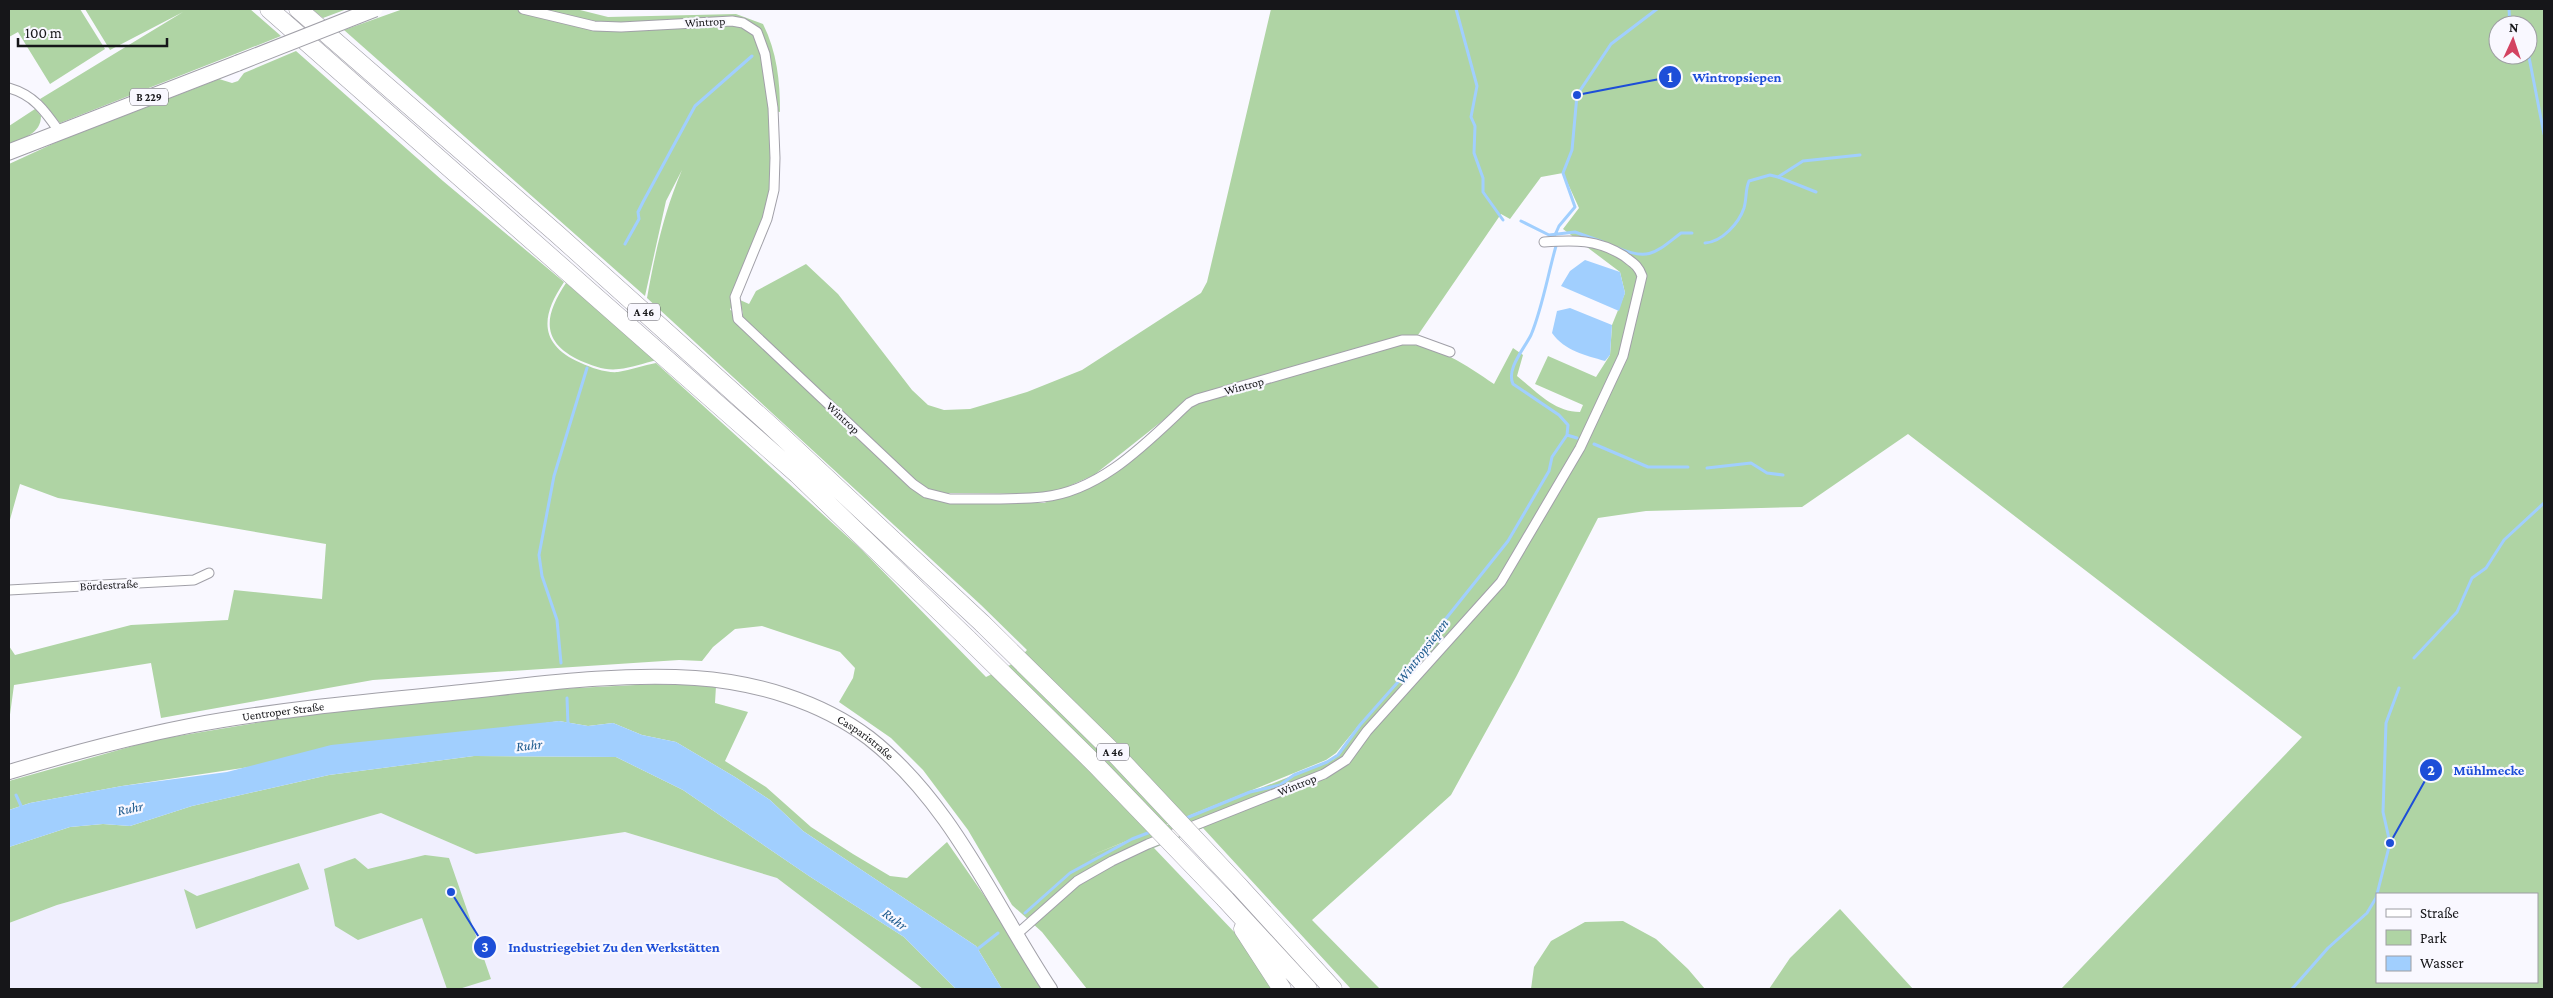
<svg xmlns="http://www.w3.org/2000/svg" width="2553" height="998" viewBox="0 0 2553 998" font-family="'Crimson Pro',serif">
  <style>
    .built { fill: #f0effe }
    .green { fill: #afd4a4; fill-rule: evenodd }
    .water { fill: #a1cffe }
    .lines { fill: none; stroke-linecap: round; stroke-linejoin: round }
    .stream { stroke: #a1cffe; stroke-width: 3 }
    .street-casing { stroke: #a1a0a8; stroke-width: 11 }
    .secondary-casing { stroke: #a1a0a8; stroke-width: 16 }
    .primary-casing { stroke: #a1a0a8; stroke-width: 17 }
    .highway-casing { stroke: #a1a0a8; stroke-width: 19 }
    .street { stroke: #fff; stroke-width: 9 }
    .secondary { stroke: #fff; stroke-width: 14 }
    .primary { stroke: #fff; stroke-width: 15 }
    .highway { stroke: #fff; stroke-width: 18 }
    .primary-bridge-casing { stroke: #a1a0a8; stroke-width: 17; stroke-linecap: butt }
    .highway-bridge-casing { stroke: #a1a0a8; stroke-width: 19; stroke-linecap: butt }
    .primary-bridge { stroke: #fff; stroke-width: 15 }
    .highway-bridge { stroke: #fff; stroke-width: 18 }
    .labels { text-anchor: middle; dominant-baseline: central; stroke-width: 4.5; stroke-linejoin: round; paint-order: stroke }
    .shield { fill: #f9f8ff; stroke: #5a5a5e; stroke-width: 1 }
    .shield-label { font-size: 11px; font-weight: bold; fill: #161619 }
    .street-label { font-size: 12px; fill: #161619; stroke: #f9f8ff }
    .water-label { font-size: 14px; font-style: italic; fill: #1d5a8e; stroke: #f9f8ff }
    .leader { fill: none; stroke: #1d4ed8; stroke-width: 2 }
    .callout-dot { fill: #1d4ed8; stroke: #f9f8ff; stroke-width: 2 }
    .mark-label { font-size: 15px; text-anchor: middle; font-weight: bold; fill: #fff }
    .callout-label { font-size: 14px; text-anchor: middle; font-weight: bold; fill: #1d4ed8; stroke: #f9f8ff; stroke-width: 4.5; stroke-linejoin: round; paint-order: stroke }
  </style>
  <rect width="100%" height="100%" fill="#f9f8ff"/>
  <!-- built -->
  <path class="built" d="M381 813 476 854 625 832 777 878 923 989H9V923L57 905Z"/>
  <!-- green -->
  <path class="green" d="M9 9H80L105 49 50 84 18 32 9 37Z
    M85 9H250L281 36 60 123 40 99 183 12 110 50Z
    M312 9H347L323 18Z
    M403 9H576L608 17 736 14 763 24C777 52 780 81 780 112L775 111 771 116V185L765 216 730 310 743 314 740 300 749 304 756 291 806 264 838 294 912 390 928 405 944 410 970 409 1027 392 1082 370 1201 293 1207 282 1271 9H2544V989H2061L2302 737 1908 434 1802 507 1646 511 1598 518 1516 677 1451 795 1312 920 1380 989H1351L1203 828 1154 848 1238 936 1276 989H1087L1042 932 1012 905 968 830 923 770 891 738 839 702 853 678 855 668 840 652 762 626 735 629 713 647 702 661 679 660 373 680 161 718 151 663 14 685 9 722V646L15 655 131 625 228 620 234 590 322 599 326 544 58 498 20 484 9 523V164L59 141 219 79 232 83 238 81 244 73 296 51 443 181 564 282C541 316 538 344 581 363 592 368 606 373 618 372 631 370 644 365 656 363L862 550 986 677 1016 662 1027 650 981 605 647 298C655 253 664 212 682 170L666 201 645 296 344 30ZM2498 25H2528V55H2498ZM1563 173 1579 208 1563 229 1620 272 1625 293 1612 325 1610 355 1596 377 1548 356 1535 384 1583 405 1580 412C1554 412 1536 391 1517 376L1523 355 1513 348 1494 384C1466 365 1436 344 1402 344L1193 404 1098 482 1044 503H947L946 493 1051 494 1094 475 1190 399 1400 336 1418 335 1501 214 1510 219 1541 177ZM1363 720 1334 759 1087 857 1326 760 1336 753ZM2377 894H2537V982H2377Z
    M35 109 41 116C41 134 23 138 9 144V126Z
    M566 283 657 360C644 363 631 368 619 369 606 371 593 366 581 361 540 342 544 316 566 283Z
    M656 684 716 686 715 703 748 712 725 761 766 787 811 827 853 854 890 876 907 878 947 842 1049 989H1002L976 946 803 831 770 800 735 777 676 742 642 735 613 723 588 726 559 721 122 786 30 803 9 810V781L154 740 303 715 536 690Z
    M474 756 616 757 683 790 809 876 904 937 956 989H923L777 878 625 832 476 854 381 813 57 905 9 923V847L70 827 103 824 130 826 192 806 329 775Z
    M425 855 449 858 491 979 459 989H447L422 918 358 940 335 926 324 869 355 858 368 869Z
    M299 863 309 889 196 929 184 889 197 896Z
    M1840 909 1913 989H1769L1790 958Z
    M1623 921 1656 939 1688 969 1705 989H1531L1534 967 1551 941 1585 922Z"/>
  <!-- water -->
  <path class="water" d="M1585 260 1620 272 1625 293 1619 311 1561 286 1570 271Z
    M1570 308 1612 325 1610 355 1605 361C1585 355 1565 351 1552 333L1557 311Z
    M559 721 588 726 613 723 642 735 676 742 735 777 770 800 803 831 976 946 1002 989H956L904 937 809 876 683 790 616 757 474 756 329 775 192 806 130 826 103 824 70 827 9 847V810L30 803 122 786 227 772 331 745Z"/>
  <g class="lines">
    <!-- stream -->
    <path class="stream" d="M1456 9 1477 86 1471 117 1475 126 1474 153 1483 178V192L1503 220
      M2509 9 2510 25
      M2528 52 2544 134
      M1778 177 1816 192
      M1521 221 1549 235 1575 232 1603 242
      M1555 235 1559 226 1575 207 1563 173 1572 150 1577 95 1611 44 1657 9
      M1705 243C1722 242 1739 223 1744 208 1747 198 1745 190 1749 181L1770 175 1778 177 1803 161 1860 155
      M625 244 639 219 638 212 643 202 695 106 752 56
      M1618 248C1650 262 1657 251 1681 233H1692
      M1567 435 1577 438
      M1594 444 1648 467H1688
      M1707 468 1751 463 1767 473 1783 475
      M2414 658 2457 612 2472 578 2486 568 2504 540 2544 503
      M561 663 557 620 542 576 539 555 554 476 587 368
      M567 698 568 725
      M16 795 22 808
      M1184 819 1250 792 1280 785 1294 775 1327 762 1338 755 1360 725 1420 657 1432 636 1508 541 1549 471 1552 457 1567 435 1568 425 1559 415 1513 384C1506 369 1524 349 1531 335 1542 309 1548 274 1556 246
      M1025 913 1070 873 1132 839 1153 831
      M975 951 998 933
      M2292 989 2328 948 2367 913 2376 898 2390 843 2383 812 2386 723 2399 688"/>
    <!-- street casing -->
    <g class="street-casing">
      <path id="street" d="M523 9 594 26 621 27 732 21 743 23 757 32 765 54 773 108 775 158 774 190 767 219 735 297 738 319 913 484 926 493 950 499C981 499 1012 500 1043 497 1102 491 1148 441 1189 403L1197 399 1402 340H1417L1450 352
        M9 88C34 95 45 111 59 131
        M9 590 194 580 209 573
        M1016 935 1077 881 1112 861 1148 844 1324 774 1346 760 1367 731 1501 582 1580 448 1623 356 1642 276C1638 265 1633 263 1624 256 1597 239 1574 240 1544 242"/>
    </g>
    <!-- secondary casing -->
    <g class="secondary-casing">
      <g id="secondary">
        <path id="s1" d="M9 772C68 754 128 738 189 726 279 709 371 701 462 692 539 684 618 673 695 678 755 682 820 701 869 738 952 803 993 903 1050 989"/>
      </g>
    </g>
    <!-- primary casing -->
    <g class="primary-casing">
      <path id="primary" d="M9 152 238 63"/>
    </g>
    <!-- highway casing -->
    <g class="highway-casing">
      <path id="highway" d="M269 9 797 474 968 639
        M298 9 557 234 771 426 983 624
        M1239 886 1333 989
        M1225 899 1308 989
        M1243 929 1282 989"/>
    </g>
    <!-- street -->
    <use href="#street" class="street"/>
    <!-- secondary -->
    <use href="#secondary" class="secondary"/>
    <!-- primary -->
    <use href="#primary" class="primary"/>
    <!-- highway -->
    <use href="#highway" class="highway"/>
    <!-- primary-bridge casing -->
    <g class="primary-bridge-casing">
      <path id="primary-bridge" d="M238 63 375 9"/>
    </g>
    <!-- highway-bridge casing -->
    <g class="highway-bridge-casing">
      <path id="highway-bridge" d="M983 624 1119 758 1239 886
        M968 639 1095 764 1225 899"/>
    </g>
    <!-- primary-bridge -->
    <use href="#primary-bridge" class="primary-bridge"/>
    <!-- highway-bridge -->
    <use href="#highway-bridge" class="highway-bridge"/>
  </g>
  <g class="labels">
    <!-- shield labels -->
    <g class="shield">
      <rect x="130" y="88.5" width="38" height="17" rx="4"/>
      <rect x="628" y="303.5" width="32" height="17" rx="4"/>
      <rect x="1097" y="743.5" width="32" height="17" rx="4"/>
    </g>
    <g class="shield-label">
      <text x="149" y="97">B 229</text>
      <text x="644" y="312">A 46</text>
      <text x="1113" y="752">A 46</text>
    </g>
    <!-- street labels -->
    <g class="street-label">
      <text transform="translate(705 22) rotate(-3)">Wintrop</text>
      <text transform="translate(1244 386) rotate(-15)">Wintrop</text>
      <text transform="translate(843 418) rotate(43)">Wintrop</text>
      <text transform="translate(109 585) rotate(-3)">Bördestraße</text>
      <text stroke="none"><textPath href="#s1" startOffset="281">Uentroper Straße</textPath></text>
      <text stroke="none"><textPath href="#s1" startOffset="878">Casparistraße</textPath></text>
      <text transform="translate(1297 785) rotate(-22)">Wintrop</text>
    </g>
    <!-- water labels -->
    <g class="water-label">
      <text transform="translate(1422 651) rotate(-53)">Wintropsiepen</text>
      <text transform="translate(529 745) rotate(-6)">Ruhr</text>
      <text transform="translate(130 808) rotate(-12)">Ruhr</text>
      <text transform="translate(895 919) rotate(36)">Ruhr</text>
    </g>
  </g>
  <!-- callouts -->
  <path class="leader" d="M1577 95L1670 77M2390 843L2431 770M451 892L485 947"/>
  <g class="callout-dot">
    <circle cx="1577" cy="95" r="5"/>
    <circle cx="2390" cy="843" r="5"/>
    <circle cx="451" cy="892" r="5"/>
    <circle cx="1670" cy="77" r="12"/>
    <circle cx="2431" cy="770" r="12"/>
    <circle cx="485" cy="947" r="12"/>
  </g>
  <g class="mark-label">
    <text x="1670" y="82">1</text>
    <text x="2431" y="775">2</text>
    <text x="485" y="952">3</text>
  </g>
  <g class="callout-label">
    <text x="1737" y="82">Wintropsiepen</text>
    <text x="2489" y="775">Mühlmecke</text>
    <text x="614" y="952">Industriegebiet Zu den Werkstätten</text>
  </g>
  <!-- border -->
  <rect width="2553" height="998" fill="none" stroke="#161619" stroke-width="20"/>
  <!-- legend -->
  <rect x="2376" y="893" width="162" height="90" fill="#f9f8ff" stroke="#9e9ea3"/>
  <rect x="2386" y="909" width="25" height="8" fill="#ffffff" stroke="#9e9ea3"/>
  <text x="2420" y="918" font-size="15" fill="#161619">Straße</text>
  <rect x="2386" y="930" width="25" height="15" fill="#afd4a4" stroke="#9e9ea3"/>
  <text x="2420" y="943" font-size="15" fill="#161619">Park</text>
  <rect x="2386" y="956" width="25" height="15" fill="#a1cffe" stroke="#9e9ea3"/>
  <text x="2420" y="968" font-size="15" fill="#161619">Wasser</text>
  <!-- north arrow -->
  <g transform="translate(2513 40) rotate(3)"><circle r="24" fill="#f9f8ff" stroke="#9e9ea3"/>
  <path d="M0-4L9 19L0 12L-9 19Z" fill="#d34361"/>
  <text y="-8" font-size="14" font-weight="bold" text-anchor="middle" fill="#161619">N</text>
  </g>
  <!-- scale -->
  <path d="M18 38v8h149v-8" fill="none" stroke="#161619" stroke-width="2.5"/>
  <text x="25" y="38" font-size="15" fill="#161619" stroke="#f9f8ff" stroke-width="4" paint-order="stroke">100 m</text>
</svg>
